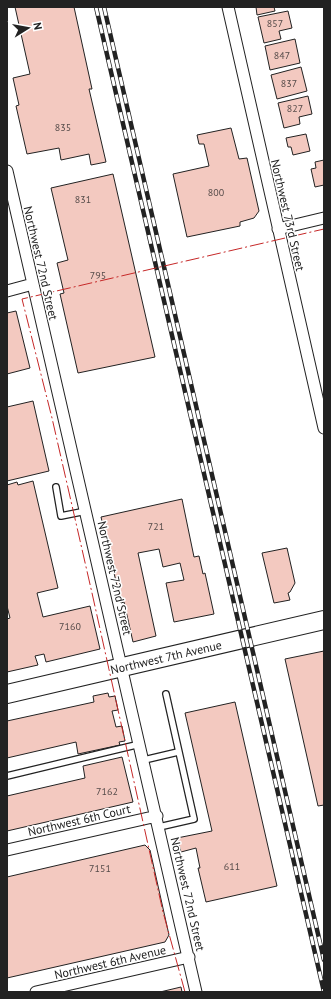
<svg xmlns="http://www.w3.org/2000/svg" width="331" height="999" viewBox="0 0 331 999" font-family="'PT Sans',sans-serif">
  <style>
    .building { fill: #f3c9c0; stroke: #222 }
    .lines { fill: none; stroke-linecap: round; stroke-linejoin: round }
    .service-casing { stroke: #222; stroke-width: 8 }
    .minor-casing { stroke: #222; stroke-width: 13 }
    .primary-casing { stroke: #222; stroke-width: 20 }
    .service { stroke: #fff; stroke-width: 5.5 }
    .minor { stroke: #fff; stroke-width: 11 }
    .primary { stroke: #fff; stroke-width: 18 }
    .rail-casing { stroke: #222; stroke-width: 4.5 }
    .rail { stroke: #fff; stroke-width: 3; stroke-dasharray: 9; stroke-linecap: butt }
    .power { stroke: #c62828; stroke-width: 1; stroke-dasharray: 14 3 2 3; stroke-linecap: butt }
    .labels { text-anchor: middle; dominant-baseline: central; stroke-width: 3; stroke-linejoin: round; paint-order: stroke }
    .number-label { font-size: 10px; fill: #564c4a }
    .street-label { font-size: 12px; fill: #222; stroke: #fff }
  </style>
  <rect width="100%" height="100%" fill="#fff"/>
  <!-- building -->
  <path class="building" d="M15 7H74L92 89H89L106 162 91 165 89 154 61 160 59 148 27 154 16 106 19 105 13 78 30 74Z
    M256 7H274L275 11 257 15Z
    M288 11 292 28 279 31 281 39 264 43 258 17Z
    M295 39 300 63 270 70 265 46Z
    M301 67 307 91 277 99 271 75Z
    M308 96 312 114 299 117 300 124 284 128 278 103Z
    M231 128 239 159 247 158 259 211 254 218 240 222V226L187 237 173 174 209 166 204 144H199L197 135Z
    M306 134 310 151 293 155 291 147H288L286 138Z
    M324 160V185L315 187 311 169 316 168 315 162Z
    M113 174 155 357 78 373 60 294 64 293 57 263 68 260 51 188Z
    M16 311 30 368 7 374V313Z
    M33 401 49 471 7 481V407Z
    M33 481 58 588 37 593 43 617 90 606 100 649 46 662 44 654 35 656 38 665 7 672V619L10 618 7 606V485L17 482 18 485Z
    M182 499 194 557 199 556 203 574 205 573 214 614 174 622 166 583 184 580 180 563 163 567 159 549 138 553 156 636 133 642 124 602 121 603 101 517Z
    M287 548 295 583 290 592 288 593 290 600 274 603 262 553Z
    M324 651V805L318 806 285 659Z
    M108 693 109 697 115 696 118 710 112 711 116 727 122 726 125 741 119 742 120 745 78 754 76 742 7 758V721L94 702 93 696Z
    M235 702 277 886 206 902 198 868H200L196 848 181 852 177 838 212 831 185 713Z
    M122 757 133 802 7 831V796L85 778 83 766Z
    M145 845 150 850 169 935 165 942 7 978V877Z
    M181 987 182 992H160Z"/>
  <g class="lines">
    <!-- service casing -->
    <g class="service-casing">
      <path id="service" d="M56 487 61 516 86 511
        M144 760 178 752
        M7 776 140 744
        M159 827 194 819 166 694"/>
    </g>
    <!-- minor casing -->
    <g class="minor-casing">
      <path id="minor" d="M228 7 324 428
        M7 171 196 992
        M278 229 324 218
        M7 291 33 284
        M7 850 157 816
        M36 992 189 957"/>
    </g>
    <!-- primary casing -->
    <g class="primary-casing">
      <path id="primary" d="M7 694 324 620"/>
    </g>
    <!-- service -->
    <use href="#service" class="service"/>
    <!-- minor -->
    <use href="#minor" class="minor"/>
    <!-- primary -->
    <use href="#primary" class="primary"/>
    <!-- rail casing -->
    <g class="rail-casing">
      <path id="rail" d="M96 7 324 992
        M104 7 324 960"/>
    </g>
    <!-- rail -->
    <use href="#rail" class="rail"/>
    <!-- power -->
    <path class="power" d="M185 992 163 912 92 593 52 418 22 299 324 229"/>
  </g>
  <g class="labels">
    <!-- number labels -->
    <g class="number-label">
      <text x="275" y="23">857</text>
      <text x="282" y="55">847</text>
      <text x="289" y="83">837</text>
      <text x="295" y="108">827</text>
      <text x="63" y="127">835</text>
      <text x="216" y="192">800</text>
      <text x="83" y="199">831</text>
      <text x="98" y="275">795</text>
      <text x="156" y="526">721</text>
      <text x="70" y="626">7160</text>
      <text x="107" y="791">7162</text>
      <text x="232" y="866">611</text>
      <text x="100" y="868">7151</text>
    </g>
    <!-- street labels -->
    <g class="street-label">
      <text transform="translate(288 215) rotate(77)">Northwest 73rd Street</text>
      <text transform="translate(41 263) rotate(77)">Northwest 72nd Street</text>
      <text transform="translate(115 578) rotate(77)">Northwest 72nd Street</text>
      <text transform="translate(166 657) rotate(-13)">Northwest 7th Avenue</text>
      <text transform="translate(79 820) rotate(-13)">Northwest 6th Court</text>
      <text transform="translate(188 894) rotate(77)">Northwest 72nd Street</text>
      <text transform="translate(110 962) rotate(-13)">Northwest 6th Avenue</text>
    </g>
  </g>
  <!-- border -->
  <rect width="331" height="999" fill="none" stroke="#222222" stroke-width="16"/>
  <!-- north arrow -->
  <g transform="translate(28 28) rotate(79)" stroke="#ffffff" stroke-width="3" paint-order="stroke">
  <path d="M0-3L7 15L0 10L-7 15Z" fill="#222222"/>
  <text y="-6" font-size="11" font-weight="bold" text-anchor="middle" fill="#222222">N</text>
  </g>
</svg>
